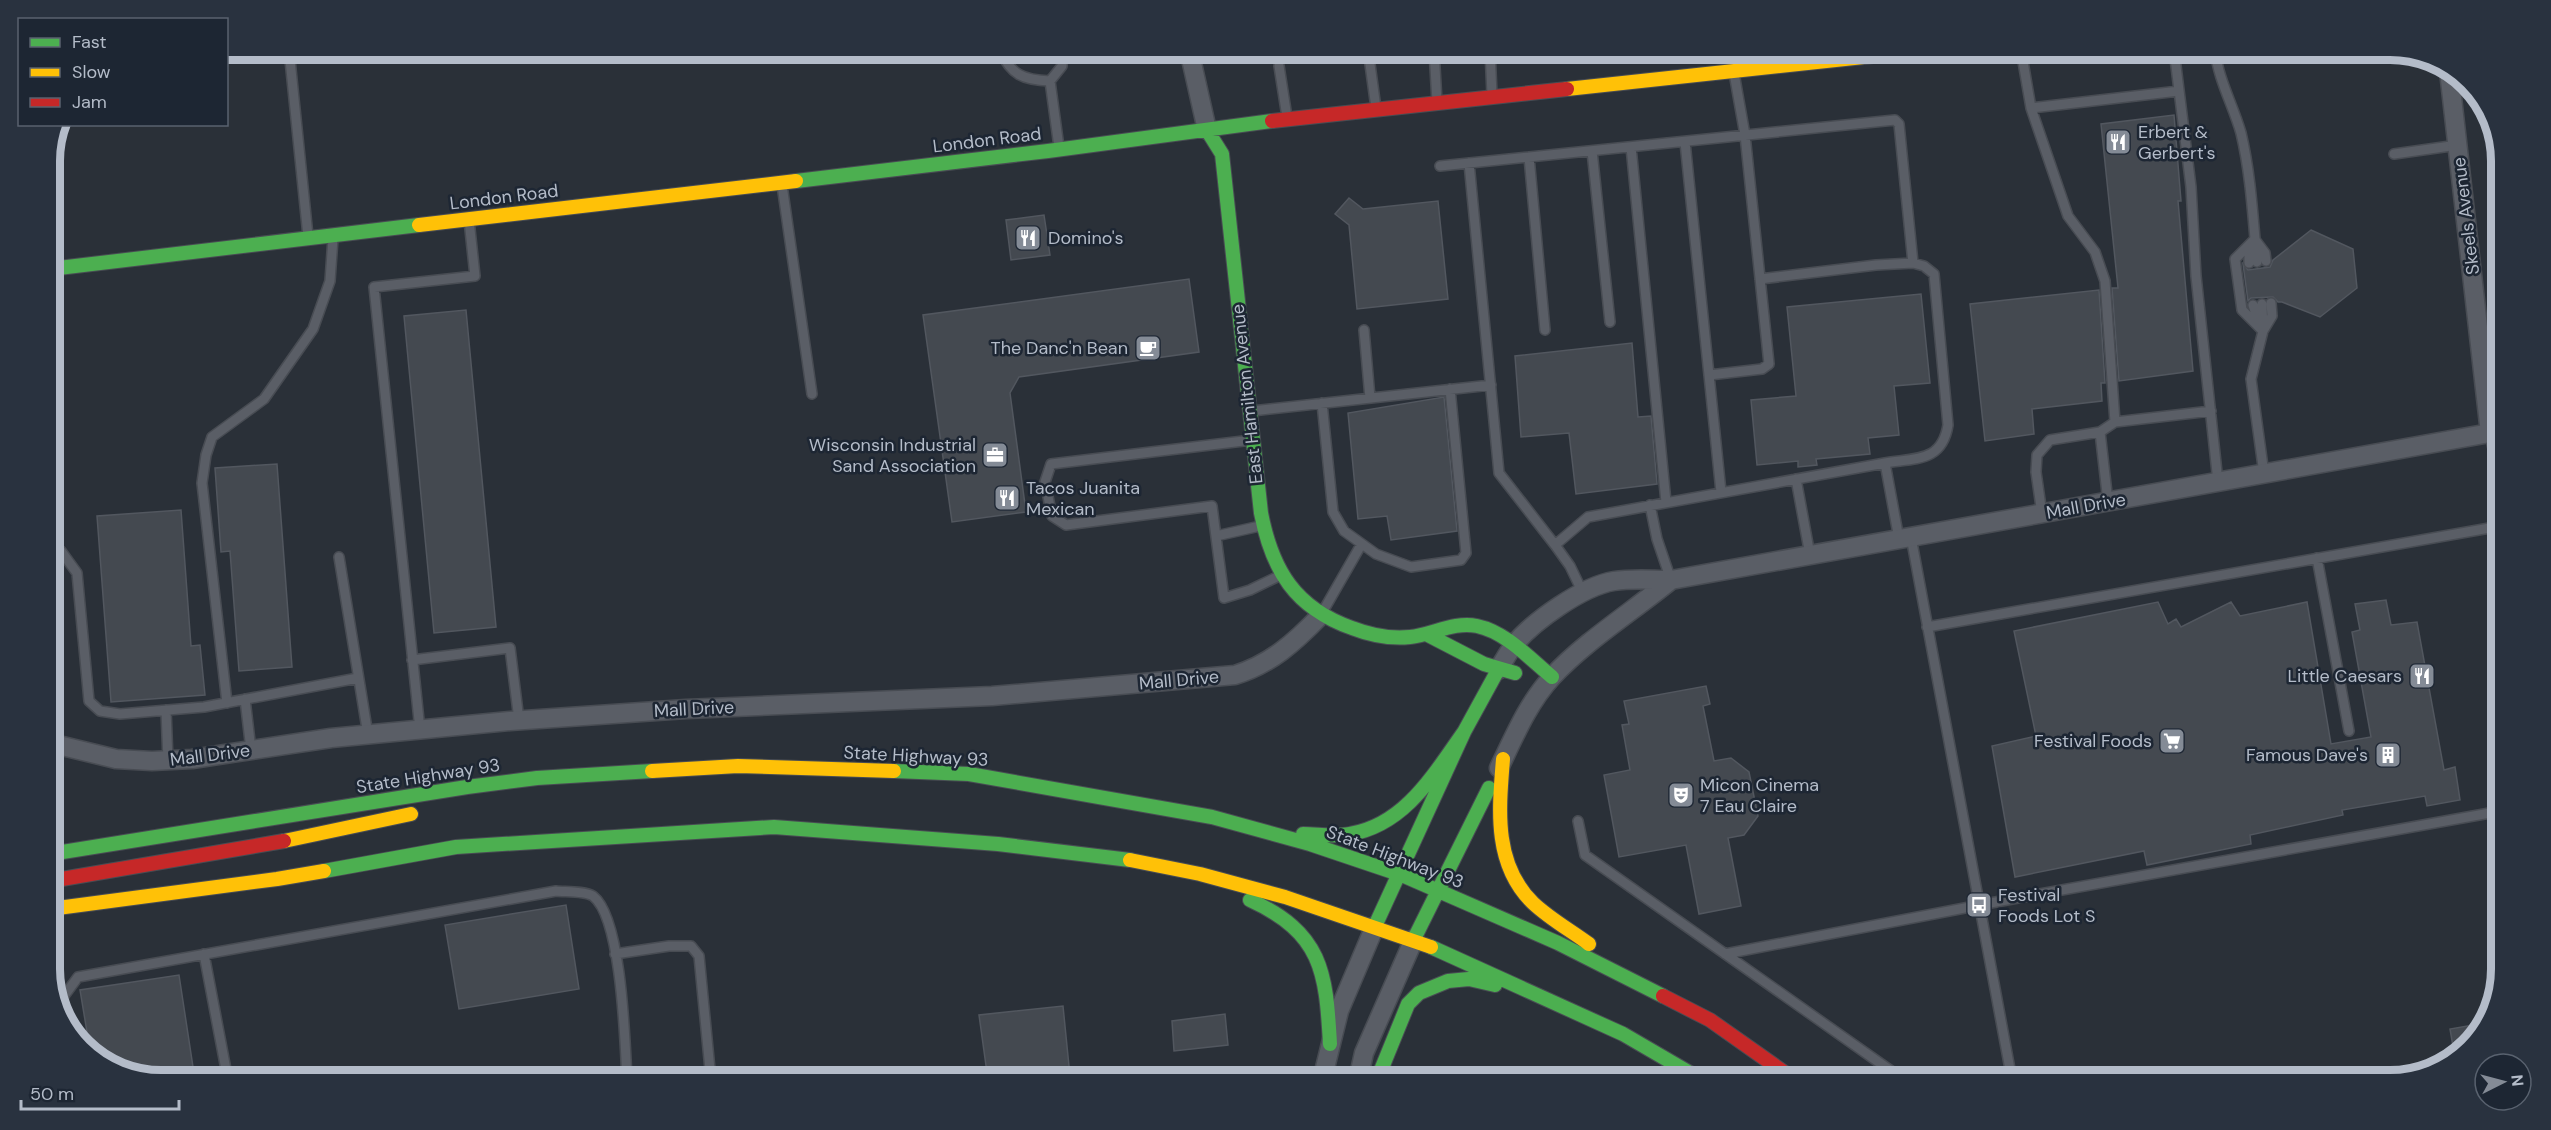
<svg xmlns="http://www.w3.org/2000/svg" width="2551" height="1130" viewBox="0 0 2551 1130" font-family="'DM Sans',sans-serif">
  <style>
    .building { fill: #444950; stroke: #52575f; stroke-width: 1.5 }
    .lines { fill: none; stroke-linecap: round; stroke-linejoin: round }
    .lane-casing { stroke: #484c53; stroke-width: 12 }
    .street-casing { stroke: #484c53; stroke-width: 21 }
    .fast-casing { stroke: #484c53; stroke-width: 16 }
    .slow-casing { stroke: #484c53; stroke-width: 16 }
    .jam-casing { stroke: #484c53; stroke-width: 16 }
    .lane { stroke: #5a5e66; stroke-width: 9 }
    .street { stroke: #5a5e66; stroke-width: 18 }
    .fast { stroke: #4caf50; stroke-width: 14 }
    .slow { stroke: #ffc107; stroke-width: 14 }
    .jam { stroke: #c62828; stroke-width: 14 }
    .labels { text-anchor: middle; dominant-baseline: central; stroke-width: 5; stroke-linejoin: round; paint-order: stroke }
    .poi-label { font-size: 18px; fill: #b4bcc9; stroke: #1d2633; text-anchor: start }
    .street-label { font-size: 18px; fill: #b4bcc9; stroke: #1d2633 }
    .rim { fill: none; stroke: #b4bcc9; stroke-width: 8 }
  </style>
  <rect width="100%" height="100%" fill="#2a3038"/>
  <!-- building -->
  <path class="building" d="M2174 115 2181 201H2178L2193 371 2119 381 2112 288H2118L2101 124Z
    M1349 198 1363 209 1438 201 1448 299 1357 309 1349 225 1335 214Z
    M1044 215 1050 255 1011 260 1006 220Z
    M2311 230 2353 249 2357 288 2320 317 2282 302H2278L2273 297 2251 298 2248 301 2243 264 2248 270 2270 267 2273 260Z
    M1189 279 1199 352 1019 377 1010 393 1026 512 952 522 923 315Z
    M2099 290 2105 383H2101L2102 401 2032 409 2034 434 1985 441 1970 304Z
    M1921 294 1930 383 1894 386 1899 435 1868 438 1870 454 1816 459 1817 465 1798 467V461L1757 465 1751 400 1796 396 1787 307Z
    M466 310 496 627 434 633 404 316Z
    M1632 343 1638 417 1651 416 1657 484 1576 494 1569 433 1521 437 1515 356Z
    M1444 397 1457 531 1391 540 1387 516 1358 519 1348 413Z
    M277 464 292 667 239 671 230 551 221 552 215 468Z
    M181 510 191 646 200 645 205 695 111 702 97 516Z
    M2386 600 2391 625 2417 622 2444 770 2455 767 2460 800 2427 806 2425 796 2342 810 2343 815 2250 835 2251 844 2147 865 2144 851 2015 877 1992 746 2036 736 2014 631 2158 602 2168 624 2176 619 2181 627 2231 602 2240 616 2307 602 2331 744 2371 737 2352 632 2360 630 2355 604Z
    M1706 686 1710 704 1703 706 1714 761 1731 758 1749 772 1758 816 1744 835 1728 838 1741 906 1699 914 1686 845 1619 857 1604 775 1630 770 1622 725 1629 724 1624 701Z
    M566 905 579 989 459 1009 445 925Z
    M179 975 195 1080H161L119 1072 90 1050 80 990Z
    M1063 1006 1070 1076 1042 1080H988L979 1015Z
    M1225 1014 1228 1045 1174 1051 1172 1021Z
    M2484 1023 2467 1043 2455 1058 2450 1029Z"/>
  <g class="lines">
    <!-- lane casing -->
    <g class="lane-casing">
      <path id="lane" d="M289 50 308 236
        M1000 50C1011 75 1023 80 1050 81
        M1434 50 1437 102
        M1490 50 1492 95
        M2021 50 2031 108 2179 91
        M2174 50 2191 187 2196 276 2218 482
        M2215 50C2218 79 2233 105 2241 133 2251 175 2253 219 2257 262
        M1064 53 1094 50
        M1369 57 1376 108
        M1279 66 1287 117
        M2031 108 2068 216 2095 252 2105 281 2115 422
        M1685 142 1709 375
        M1059 147 1050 81 1062 66 1063 50
        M1631 147 1666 502
        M1592 151 1610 322
        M2394 154 2458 145
        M1529 157 1545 330
        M1469 163 1499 473 1555 545
        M1440 166 1895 120 1899 124 1913 263
        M782 185 812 394
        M2255 239 2235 259 2242 310 2263 331
        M2256 241 2265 253 2266 261
        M2249 263V257L2253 244
        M1760 279 1876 265 1913 263 1924 266 1934 274 1948 425C1942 462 1916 458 1885 463
        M2262 304 2263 331 2251 379 2264 474
        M2253 305 2259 323
        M1364 330 1370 398
        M2263 331 2272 316 2271 303
        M1322 403 1333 512 1344 531 1376 554 1411 567 1461 560 1466 553 1450 389
        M1252 411 1491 385
        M2490 433 2501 491
        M1252 440 1051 464 1045 482 1052 516 1066 525 1212 506 1224 598 1250 590 1281 575
        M1796 479 1810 555
        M1721 492 1709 375 1762 369 1769 364 1745 135 1734 73
        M2108 502 2100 432 2115 422 2211 411
        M1650 505 1657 539 1671 580
        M2042 514 2036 472 2037 455 2050 440 2100 432
        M1216 536 1260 526
        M1911 537 2012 1080
        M50 548 61 551 77 573 89 701 100 711 120 714 204 707 358 678
        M339 557 368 735
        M2317 558 2349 731
        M1583 593 1570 566 1555 545 1588 517 1885 463 1899 539
        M1322 613 1361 545
        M1927 627 2501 526
        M412 660 510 648 519 720
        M245 699 251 750
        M227 703 202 483 206 455 212 437 264 399 313 329 330 281 333 238
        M166 710 168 761
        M420 730 374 287 475 276 469 220
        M1578 821 1585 855 1904 1080
        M204 954 228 1080
        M615 954 669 946H691L699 956 711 1080
        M1725 954 2001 901 2501 811
        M61 1006 64 996 78 977 556 891C566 892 585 891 593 896 622 918 625 1043 627 1080"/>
    </g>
    <!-- street casing -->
    <g class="street-casing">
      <path id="street" d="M1189 50 1207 130
        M2449 71 2490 433
        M1498 670C1503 662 1508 653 1513 646 1533 621 1583 586 1614 581 1633 578 1652 580 1671 580L2501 431
        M50 743 116 759 152 761 192 759 331 738 510 721 686 709 992 696 1235 675C1271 664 1295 642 1321 615
        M1499 768C1514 737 1528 703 1552 677 1584 642 1633 611 1671 580
        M1322 1080 1339 1011 1375 926
        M1358 1080 1364 1053 1414 939"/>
    </g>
    <!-- fast casing -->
    <g class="fast-casing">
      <path id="fast" d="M1207 130 1222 154 1261 513C1272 570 1295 608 1352 628 1370 635 1390 639 1410 637 1432 635 1454 621 1477 626 1506 632 1530 659 1552 677
        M796 181 1048 151 1272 121
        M50 269 419 225
        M1428 635 1484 664 1515 673
        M894 771 969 774 1212 817 1310 844 1402 875 1558 943 1663 996
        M1303 834C1318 834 1334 837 1350 834 1405 825 1434 774 1464 732
        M50 854 467 787 537 778 652 771
        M324 871 456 847 774 827 998 844 1130 860
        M1250 900C1322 933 1326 971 1330 1044
        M1375 926 1464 732 1498 670
        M1414 939 1489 788
        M1431 947 1623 1034 1702 1080
        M1377 1080 1408 1004 1419 993 1448 981 1469 979 1495 985"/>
    </g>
    <!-- slow casing -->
    <g class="slow-casing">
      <path id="slow" d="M1567 89 1929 50
        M419 225 796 181
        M1503 759C1499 809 1493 864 1533 903 1550 919 1570 930 1589 944
        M652 771 738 766 894 771
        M284 841 411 814
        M1130 860 1200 874 1285 897 1431 947
        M50 909 277 879 324 871"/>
    </g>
    <!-- jam casing -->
    <g class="jam-casing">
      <path id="jam" d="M1272 121 1567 89
        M50 881 284 841
        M1663 996 1710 1020 1795 1080"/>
    </g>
    <!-- lane -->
    <use href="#lane" class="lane"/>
    <!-- street -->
    <use href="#street" class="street"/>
    <!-- fast -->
    <use href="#fast" class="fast"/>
    <!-- slow -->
    <use href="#slow" class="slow"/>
    <!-- jam -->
    <use href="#jam" class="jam"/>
  </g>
  <!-- icons -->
  <defs>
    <g id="restaurant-square" transform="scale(1.35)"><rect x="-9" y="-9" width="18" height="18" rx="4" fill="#848b96" stroke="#1d2633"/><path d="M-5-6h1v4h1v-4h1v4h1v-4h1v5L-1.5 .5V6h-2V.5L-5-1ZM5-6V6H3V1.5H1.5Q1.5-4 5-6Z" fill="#fff"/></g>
    <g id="cafe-square" transform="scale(1.35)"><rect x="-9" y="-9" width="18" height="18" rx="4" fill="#848b96" stroke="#1d2633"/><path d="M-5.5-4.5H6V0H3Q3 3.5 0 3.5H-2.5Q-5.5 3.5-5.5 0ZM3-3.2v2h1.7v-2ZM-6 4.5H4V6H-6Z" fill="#fff"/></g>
    <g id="office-square" transform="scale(1.35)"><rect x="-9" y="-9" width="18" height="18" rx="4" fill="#848b96" stroke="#1d2633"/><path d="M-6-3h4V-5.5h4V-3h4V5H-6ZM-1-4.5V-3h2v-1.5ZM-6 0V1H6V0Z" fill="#fff"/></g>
    <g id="supermarket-square" transform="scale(1.35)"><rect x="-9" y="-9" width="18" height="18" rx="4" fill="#848b96" stroke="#1d2633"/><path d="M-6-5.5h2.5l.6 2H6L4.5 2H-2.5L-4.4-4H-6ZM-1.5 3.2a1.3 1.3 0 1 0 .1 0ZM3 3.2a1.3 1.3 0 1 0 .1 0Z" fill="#fff"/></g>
    <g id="building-square" transform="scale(1.35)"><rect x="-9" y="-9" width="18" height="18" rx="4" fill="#848b96" stroke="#1d2633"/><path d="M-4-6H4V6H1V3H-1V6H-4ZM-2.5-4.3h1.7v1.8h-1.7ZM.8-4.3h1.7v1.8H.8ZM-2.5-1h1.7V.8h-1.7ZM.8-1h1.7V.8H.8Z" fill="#fff"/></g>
    <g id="theatre-square" transform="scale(1.35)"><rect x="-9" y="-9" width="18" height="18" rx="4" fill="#848b96" stroke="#1d2633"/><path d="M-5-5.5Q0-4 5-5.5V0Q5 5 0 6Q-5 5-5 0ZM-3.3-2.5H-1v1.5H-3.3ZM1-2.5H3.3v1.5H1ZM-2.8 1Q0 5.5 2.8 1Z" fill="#fff"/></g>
    <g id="bus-square" transform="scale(1.35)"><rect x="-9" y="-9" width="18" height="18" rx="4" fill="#848b96" stroke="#1d2633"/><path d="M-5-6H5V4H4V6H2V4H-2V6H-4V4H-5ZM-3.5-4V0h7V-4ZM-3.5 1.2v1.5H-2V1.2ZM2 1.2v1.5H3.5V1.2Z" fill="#fff"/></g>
  </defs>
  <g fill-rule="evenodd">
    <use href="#restaurant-square" x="2118" y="142"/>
    <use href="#restaurant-square" x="1028" y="238"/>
    <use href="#cafe-square" x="1148" y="348"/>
    <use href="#office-square" x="995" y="455"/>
    <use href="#restaurant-square" x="1007" y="498"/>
    <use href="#restaurant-square" x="2422" y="676"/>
    <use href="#supermarket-square" x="2172" y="741"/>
    <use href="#building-square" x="2388" y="755"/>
    <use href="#theatre-square" x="1681" y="795"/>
    <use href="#bus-square" x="1979" y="905"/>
  </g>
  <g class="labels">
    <!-- poi labels -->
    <g class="poi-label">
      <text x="2138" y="132">Erbert &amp;<tspan x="2138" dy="21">Gerbert's</tspan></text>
      <text x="1048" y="238">Domino's</text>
      <text x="1128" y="348" text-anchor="end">The Danc'n Bean</text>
      <text x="976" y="445" text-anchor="end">Wisconsin Industrial<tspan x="976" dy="21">Sand Association</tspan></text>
      <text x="1026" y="488">Tacos Juanita<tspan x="1026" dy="21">Mexican</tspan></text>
      <text x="2402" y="676" text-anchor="end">Little Caesars</text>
      <text x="2152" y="741" text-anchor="end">Festival Foods</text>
      <text x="2368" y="755" text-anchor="end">Famous Dave's</text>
      <text x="1700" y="785">Micon Cinema<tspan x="1700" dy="21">7 Eau Claire</tspan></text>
      <text x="1998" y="895">Festival<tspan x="1998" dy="21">Foods Lot S</tspan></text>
    </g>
    <!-- street labels -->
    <g class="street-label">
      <text transform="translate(987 140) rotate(-7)">London Road</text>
      <text transform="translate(504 197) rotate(-7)">London Road</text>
      <text transform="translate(2466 216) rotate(-97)">Skeels Avenue</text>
      <text transform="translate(1247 394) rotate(-96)">East Hamilton Avenue</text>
      <text transform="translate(2086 506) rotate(-10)">Mall Drive</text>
      <text transform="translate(1179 680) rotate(-5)">Mall Drive</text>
      <text transform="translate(694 709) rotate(-3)">Mall Drive</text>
      <text transform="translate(210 755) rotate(-7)">Mall Drive</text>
      <text transform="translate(916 756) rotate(3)">State Highway 93</text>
      <text transform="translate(428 776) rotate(-9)">State Highway 93</text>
      <text transform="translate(1395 857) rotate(21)">State Highway 93</text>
    </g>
  </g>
  <!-- crop -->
  <path d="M0 0H2551V1130H0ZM161 60H2390A101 101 0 0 1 2491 161V969A101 101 0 0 1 2390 1070H161A101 101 0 0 1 60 969V161A101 101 0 0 1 161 60Z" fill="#29323f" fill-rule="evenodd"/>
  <path class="rim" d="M161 60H2390A101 101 0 0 1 2491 161V969A101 101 0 0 1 2390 1070H161A101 101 0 0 1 60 969V161A101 101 0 0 1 161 60Z"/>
  <!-- legend -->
  <rect x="18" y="18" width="210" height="108" fill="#1d2633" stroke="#59626f" stroke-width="1.5"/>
  <rect x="30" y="38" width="30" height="9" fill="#4caf50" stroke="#59626f" stroke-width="1.5"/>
  <text x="72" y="48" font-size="18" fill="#b4bcc9">Fast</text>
  <rect x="30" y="68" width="30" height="9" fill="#ffc107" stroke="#59626f" stroke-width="1.5"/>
  <text x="72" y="78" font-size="18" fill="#b4bcc9">Slow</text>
  <rect x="30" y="98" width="30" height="9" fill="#c62828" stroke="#59626f" stroke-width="1.5"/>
  <text x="72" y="108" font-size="18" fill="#b4bcc9">Jam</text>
  <!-- north arrow -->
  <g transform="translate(2503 1082) rotate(84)"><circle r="28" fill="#1d2633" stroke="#59626f" stroke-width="1.5"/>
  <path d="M0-4.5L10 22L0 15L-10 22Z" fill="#848b96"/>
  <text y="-9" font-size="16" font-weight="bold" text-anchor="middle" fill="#b4bcc9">N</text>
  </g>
  <!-- scale -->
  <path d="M21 1100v9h158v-9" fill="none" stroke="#b4bcc9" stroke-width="3"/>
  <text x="30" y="1100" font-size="18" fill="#b4bcc9" stroke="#1d2633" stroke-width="4.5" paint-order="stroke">50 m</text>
</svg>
